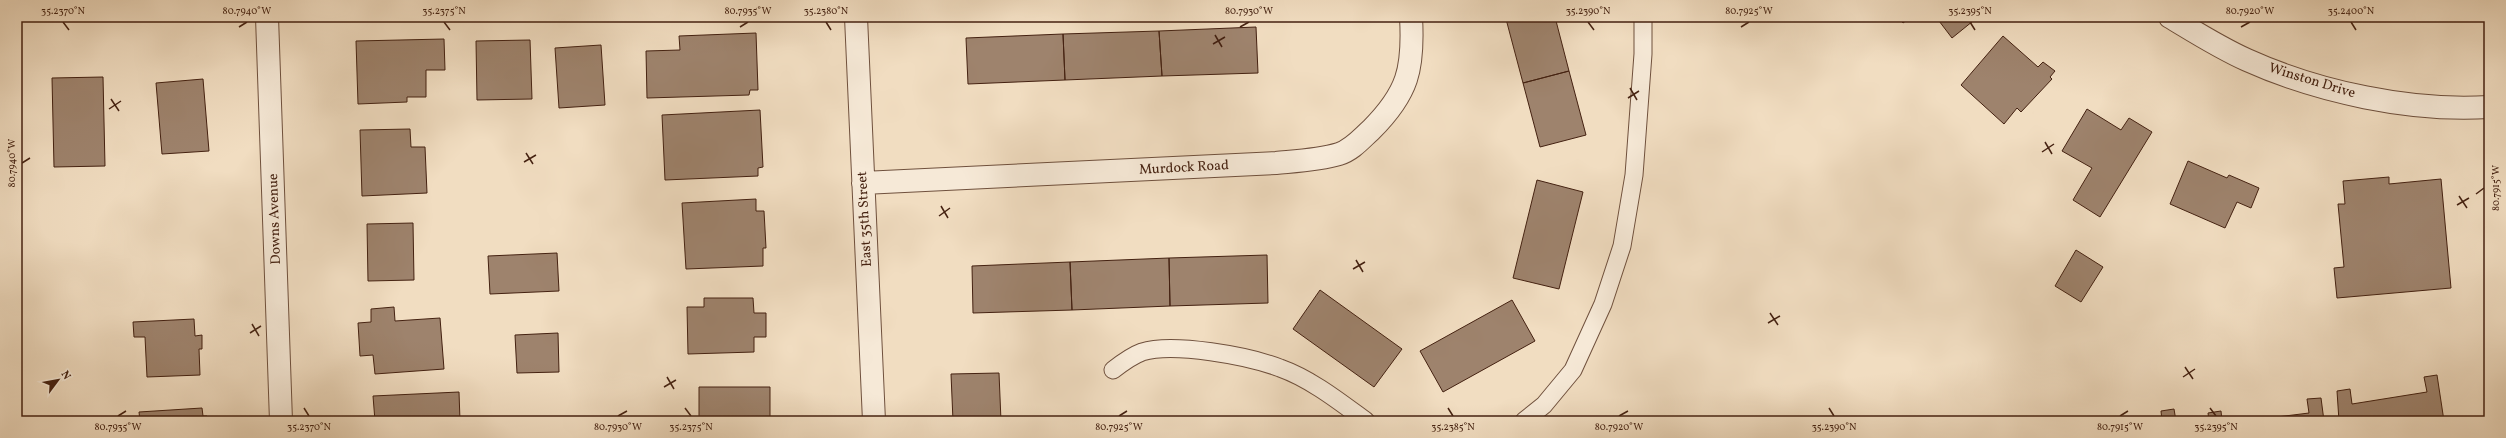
<svg xmlns="http://www.w3.org/2000/svg" width="2506" height="438" viewBox="0 0 2506 438" font-family="Vollkorn,serif">
  <style>
    .building { fill: #9e836d; stroke: #442111 }
    .lines { fill: none; stroke-linecap: round; stroke-linejoin: round }
    .service-casing { stroke: #6f503d; stroke-width: 19 }
    .minor-casing { stroke: #6f503d; stroke-width: 24 }
    .service { stroke: #f6e9d7; stroke-width: 17 }
    .minor { stroke: #f6e9d7; stroke-width: 22 }
    .ticks { fill: none; stroke: #442111; stroke-width: 1.5 }
    .labels { text-anchor: middle; dominant-baseline: central; stroke-width: 3; stroke-linejoin: round; paint-order: stroke }
    .street-label { font-size: 14px; fill: #442111; stroke: #f6e9d7 }
    .neatline { fill: none; stroke: #442111; stroke-width: 1.5 }
    .ticks-label { font-size: 10px; text-anchor: middle; fill: #442111 }
  </style>
  <rect width="100%" height="100%" fill="#f1ddc1"/>
  <filter id="stains"><feTurbulence type="fractalNoise" baseFrequency=".005" numOctaves="4"/><feColorMatrix values="0 0 0 0 .2 0 0 0 0 .09 0 0 0 0 .02 0 0 0 .5 -.17"/></filter>
  <radialGradient id="worn" r=".72"><stop offset=".6" stop-color="#630" stop-opacity="0"/><stop offset="1" stop-color="#630" stop-opacity=".3"/></radialGradient>
  <!-- building -->
  <path class="building" d="M1513 17H1555L1569 71 1523 83 1506 19Z
    M1898 17H1911L1903 23Z
    M1936 17H1978L1952 38Z
    M1256 27 1258 73 1162 76 1159 31Z
    M1159 31 1162 76 1065 80 1063 34Z
    M756 33 758 90H750L749 95 647 98 646 51 680 50 679 36Z
    M1063 34 1065 80 968 84 966 38Z
    M2003 36 2038 67 2043 62 2055 71 2050 77 2052 79 2021 112 2017 108 2004 124 1961 85Z
    M444 39 445 70H426V97H407V102L358 104 356 41Z
    M530 40 532 99 477 100 476 41Z
    M601 45 605 105 559 108 555 48Z
    M1569 71 1586 135 1540 147 1523 83Z
    M103 77 105 166 54 167 52 78Z
    M203 79 209 151 162 154 156 83Z
    M2087 109 2121 130 2129 118 2152 132 2100 217 2073 200 2092 168 2062 151Z
    M760 110 763 167 758 168V176L665 180 662 115Z
    M410 129 411 147H425L427 193 362 196 360 130Z
    M2188 161 2227 178 2229 175 2259 188 2251 208 2237 202 2225 228 2170 204Z
    M2389 177V184L2441 179 2451 288 2337 298 2334 268 2344 267 2338 204H2345L2343 181Z
    M1537 180 1583 192 1559 289 1513 278Z
    M756 199V211H764L766 248H763V266L686 269 682 203Z
    M413 223 414 280 368 281 367 224Z
    M2076 250 2103 267 2081 302 2055 286Z
    M17 252H20V285H17Z
    M557 253 559 291 490 294 488 256Z
    M1267 255 1268 303 1170 306 1169 258Z
    M1169 258 1170 306 1072 310 1070 262Z
    M1070 262 1072 310 973 313 972 266Z
    M1320 290 1402 349 1374 387 1293 329Z
    M704 298H753L754 313H766V337H754V352L688 354 687 307H704Z
    M1512 300 1535 341 1443 392 1420 351Z
    M394 307 395 321 440 318 444 369 375 374 373 355 360 356 358 323 371 322V309Z
    M194 319 195 336 202 335V349H199L200 375 147 377 145 337H134L133 322Z
    M558 333 559 372 517 373 515 335Z
    M999 373 1001 421H953L951 374Z
    M2437 375 2444 421H2339L2337 391 2350 389 2352 404 2427 392 2424 377Z
    M699 387H770V421H699Z
    M459 392 460 421H375L373 396Z
    M2321 398 2324 421H2245L2309 413 2307 399Z
    M202 408 203 416H207V421H140L139 412Z
    M2174 409 2176 421H2162L2161 411Z
    M2221 411 2222 421H2209L2208 413Z"/>
  <g class="lines">
    <!-- service casing -->
    <g class="service-casing">
      <path id="service" d="M1113 370C1122 363 1131 356 1142 352 1173 342 1249 356 1280 368 1311 379 1340 402 1366 421
        M1524 421 1544 405 1573 370 1603 304 1622 246 1634 175 1643 54V17"/>
    </g>
    <!-- minor casing -->
    <g class="minor-casing">
      <path id="minor" d="M267 17 281 421
        M856 17 874 421
        M2170 17C2195 32 2220 48 2247 60 2318 92 2411 112 2489 107
        M863 183 1276 163C1297 161 1319 160 1339 154 1352 150 1361 139 1371 130 1408 93 1414 69 1411 17"/>
    </g>
    <!-- service -->
    <use href="#service" class="service"/>
    <!-- minor -->
    <use href="#minor" class="minor"/>
  </g>
  <!-- ticks -->
  <path class="ticks" d="M63 22 69 30M444 22 450 30M826 22 831 30M1588 22 1594 30M1970 22 1975 30M2351 22 2356 30M239 27 247 22M740 27 748 22M1240 27 1249 22M1741 27 1749 22M2241 27 2250 22M1215 35 1222 47M1213 44 1225 37M1630 88 1637 100M1628 98 1639 91M111 99 119 111M109 109 121 101M2045 142 2052 154M2042 152 2054 144M526 153 533 164M524 162 536 155M22 163 30 158M2476 194 2484 188M2459 196 2467 208M2457 205 2469 198M941 206 948 218M939 216 950 208M1356 260 1363 272M1353 269 1365 262M1770 313 1778 325M1768 323 1780 316M252 324 259 336M250 333 261 326M2185 367 2193 379M667 377 674 389M2183 377 2195 369M664 387 676 380M304 408 309 416M685 408 691 416M1448 408 1453 416M1829 408 1834 416M2210 408 2216 416M118 416 126 411M618 416 627 411M1119 416 1127 411M1619 416 1628 411M2120 416 2128 411"/>
  <g class="labels">
    <!-- street labels -->
    <g class="street-label">
      <text transform="translate(2312 81) rotate(17)">Winston Drive</text>
      <text transform="translate(1184 168) rotate(-3)">Murdock Road</text>
      <text transform="translate(275 219) rotate(-92)">Downs Avenue</text>
      <text transform="translate(865 219) rotate(-93)">East 35th Street</text>
    </g>
  </g>
  <!-- margin -->
  <rect width="2506" height="438" fill="none" stroke="#f1ddc1" stroke-width="44"/>
  <!-- north arrow -->
  <g transform="translate(58 380) rotate(58)" stroke="#f6e9d7" stroke-width="3" paint-order="stroke">
  <path d="M0-3L7 15L0 10L-7 15Z" fill="#442111"/>
  <text y="-6" font-size="11" font-weight="bold" text-anchor="middle" fill="#442111">N</text>
  </g>
  <rect x="22" y="22" width="2462" height="394" class="neatline"/>
  <g class="ticks-label">
    <text x="63" y="14">35.2370°N</text>
    <text x="247" y="14">80.7940°W</text>
    <text x="444" y="14">35.2375°N</text>
    <text x="748" y="14">80.7935°W</text>
    <text x="826" y="14">35.2380°N</text>
    <text x="1249" y="14">80.7930°W</text>
    <text x="1588" y="14">35.2390°N</text>
    <text x="1749" y="14">80.7925°W</text>
    <text x="1970" y="14">35.2395°N</text>
    <text x="2250" y="14">80.7920°W</text>
    <text x="2351" y="14">35.2400°N</text>
    <text transform="translate(11 163) rotate(-90)" y="4">80.7940°W</text>
    <text transform="translate(2495 188) rotate(-90)" y="4">80.7915°W</text>
    <text x="118" y="430">80.7935°W</text>
    <text x="309" y="430">35.2370°N</text>
    <text x="618" y="430">80.7930°W</text>
    <text x="691" y="430">35.2375°N</text>
    <text x="1119" y="430">80.7925°W</text>
    <text x="1453" y="430">35.2385°N</text>
    <text x="1619" y="430">80.7920°W</text>
    <text x="1834" y="430">35.2390°N</text>
    <text x="2120" y="430">80.7915°W</text>
    <text x="2216" y="430">35.2395°N</text>
  </g>
  <rect width="100%" height="100%" filter="url(#stains)"/>
  <rect width="100%" height="100%" fill="url(#worn)"/>
</svg>
